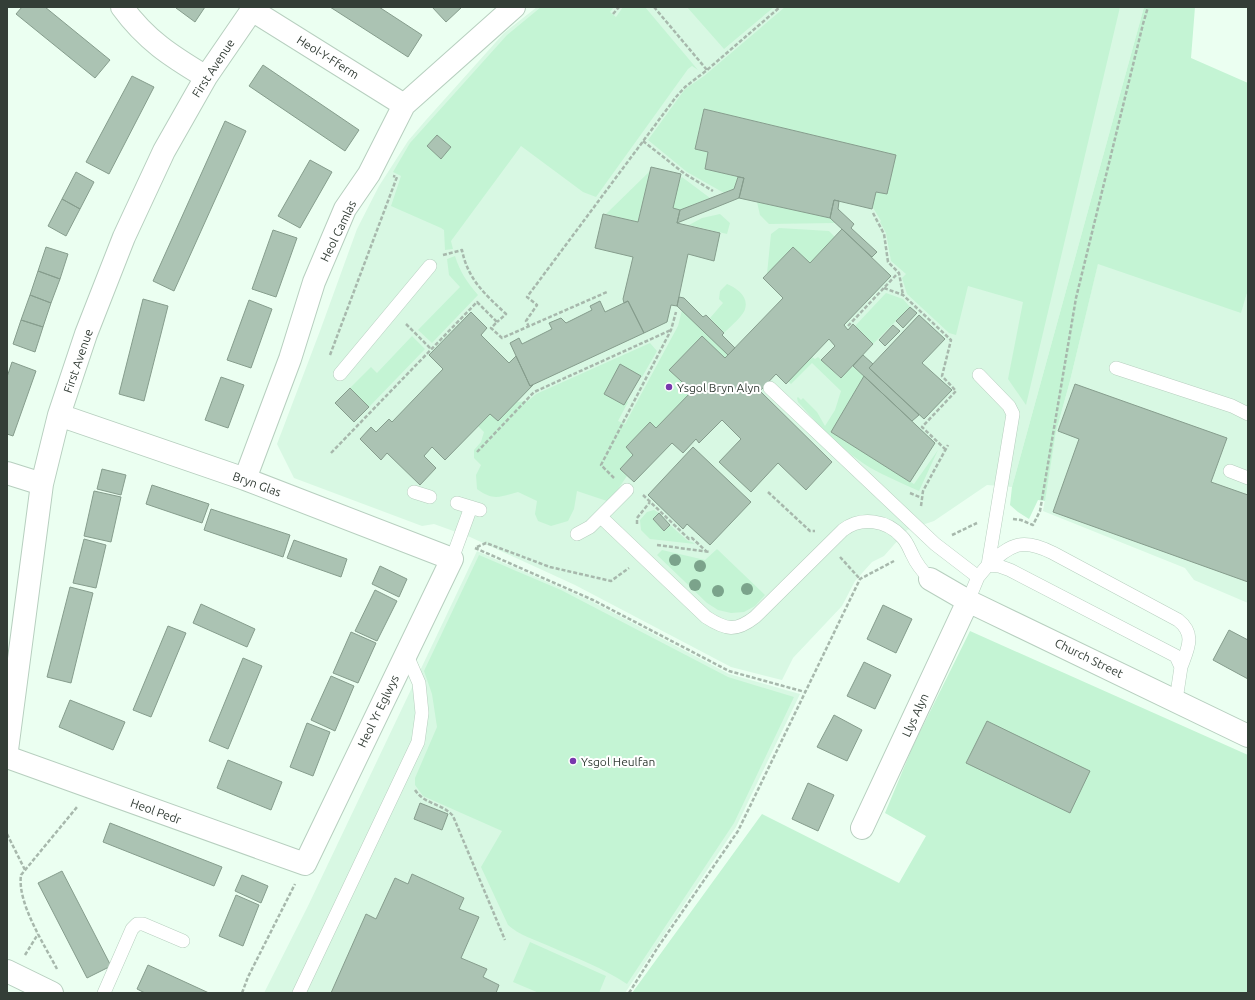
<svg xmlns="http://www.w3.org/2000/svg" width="1255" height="1000" viewBox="0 0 1255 1000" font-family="Ubuntu,sans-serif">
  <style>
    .built { fill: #d8f8e3 }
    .green { fill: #c4f4d4; fill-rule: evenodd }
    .building { fill: #abc3b3; stroke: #869d8d }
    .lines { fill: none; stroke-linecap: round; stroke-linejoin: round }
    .lane-casing { stroke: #b7cfbf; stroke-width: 14 }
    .street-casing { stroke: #b7cfbf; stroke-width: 24 }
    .path { stroke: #a7b8ac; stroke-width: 2.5; stroke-dasharray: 4 2; stroke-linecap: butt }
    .lane { stroke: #fff; stroke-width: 13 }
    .street { stroke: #fff; stroke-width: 22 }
    .tree { fill: #7ba38b }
    .poi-dot { fill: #7838ad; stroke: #fff; stroke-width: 1.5 }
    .labels { text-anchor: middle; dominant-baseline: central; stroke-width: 4; stroke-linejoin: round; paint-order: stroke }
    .street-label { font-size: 12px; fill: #343e37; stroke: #fff }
    .poi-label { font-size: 12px; fill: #343e37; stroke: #fff; text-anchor: start }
  </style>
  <rect width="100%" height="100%" fill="#ebfff1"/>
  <!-- built -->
  <path class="built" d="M537 7H1144L1012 487 987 485 934 521 907 530 884 556 872 562 855 581 842 606 793 658 782 680 731 667 575 585 470 537 434 524 422 526 294 478 277 444 320 331 357 229 379 186 408 141 426 120 504 33Z
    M1098 263 1241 312 1248 290V603L1194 580 1185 568 1043 511 1056 432 1070 381Z
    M477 551 591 601 729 674 800 694 736 827 625 993H264L308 906Z"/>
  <!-- green -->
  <path class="green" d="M541 7H614L610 12 616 17 623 7H645L698 70 692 66 688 69 596 197 583 192 521 146 451 241 453 249 445 250 444 230 441 228 391 206 401 176 393 172 410 143 507 35ZM437 135 451 147 441 158 427 146Z
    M687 7H774L724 49Z
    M785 7H1120L1026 405 1008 379 1023 302 968 286 956 335 949 333 907 294 902 278 906 274 891 261 886 233 880 222 881 221 872 206 876 192 887 194 896 155 704 109 695 149 708 152 705 169 738 177 734 189 724 193 687 172 648 140 685 89 704 76Z
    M1144 7H1195L1191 58 1248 83V290L1241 313 1098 264 1070 381 1056 432 1045 501 1038 500 1029 519 1018 512 1010 505 1012 487Z
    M650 171 638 222 606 214Z
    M682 177 710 198 680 210 673 208 679 181Z
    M757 202 830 218 835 223 769 224 760 215Z
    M720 214 730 223 727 234 689 225 702 218Z
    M779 228 829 231 835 237 810 263 793 247 767 274 771 234Z
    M455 256C460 272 467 282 478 295L432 343 418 330 460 287 449 275 447 259Z
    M727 284C737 288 749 297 745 309 744 315 729 328 724 333L710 318 723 303 719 299 720 291Z
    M886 293 903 299 910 307 873 344 855 326Z
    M682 310 728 355 725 358 702 336 669 370 692 391 656 428 650 422 626 447 633 455 620 469 627 476 618 489 607 501 577 491 574 509 568 521 551 526 538 521 535 514 537 501 518 492C500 497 493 501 477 489L476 475 481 465 474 458V450L481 442 484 432 478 426 490 414 498 421 517 402 528 401 536 394 650 343 657 351 642 377 620 365 604 394 624 405 626 401 628 402 618 421 625 424 678 326Z
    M412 336 425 349 369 407 350 388 371 367 377 373Z
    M812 357 815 359 818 357 840 378 853 366 864 376 831 432 914 484 938 450 919 491C906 485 894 480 882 474 849 458 822 429 798 402L797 398 798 397 801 400 803 398 817 412 825 426 835 410 841 391 812 363 791 384 788 381Z
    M654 510 659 513 653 519 664 530 670 525 688 541 692 542 695 544 650 539 641 530 640 520 647 512Z
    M717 549 765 595 755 606 744 612 731 613 718 610 707 603 657 555 662 550 705 560Z
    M479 555 561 590 728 677 794 697 734 823 627 984C603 968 576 958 549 946 535 940 519 935 508 925L481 867 502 831 423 796 415 785V778L437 727 432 694 424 671Z
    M970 631 1248 755V993H632L762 814 899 883 926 836 885 813 913 746Z
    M530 942 606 976 599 993H539L513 982Z"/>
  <!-- building -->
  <path class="building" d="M22 7H45L110 60 95 78 16 14Z
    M177 7H205L195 22 176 8Z
    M330 7H379L422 35 408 57Z
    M432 7H462L446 22Z
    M263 65 359 130 345 151 249 86Z
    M132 76 154 87 109 174 86 162Z
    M704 109 896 155 887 194 876 192 872 209 834 200 830 218 739 198 744 178 705 169 708 152 695 149Z
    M225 121 246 131 174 291 153 281Z
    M437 135 451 147 441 159 427 146Z
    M310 160 332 172 300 228 278 216Z
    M651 167 681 174 673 208 680 210 677 223 720 233 714 261 688 254 677 306 671 305 667 322 644 333 628 301 624 303 623 299 633 257 595 248 603 214 638 222Z
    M76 172 94 182 80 209 62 199Z
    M738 177 744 178 739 198 677 223 680 210 734 189Z
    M62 199 80 209 66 236 48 226Z
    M834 200 839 201 838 209 854 224 851 228 877 252 872 257 830 218Z
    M842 229 891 276 844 325 848 330 853 324 873 344 841 378 821 360 835 346 829 339 786 384 776 374 760 391 832 462 806 490 778 463 751 492 719 462 741 439 722 420 699 443 696 439 683 453 672 443 634 482 620 469 633 455 626 447 650 422 656 428 692 391 669 370 702 336 725 358 783 298 763 278 793 247 810 263Z
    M273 230 297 238 276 297 252 289Z
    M46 247 68 254 60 279 38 271Z
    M38 271 60 279 51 303 30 295Z
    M30 295 51 303 43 327 21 320Z
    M679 297 684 298 703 317 706 315 724 333 722 335 735 348 728 355 677 306Z
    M143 299 168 306 144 401 119 394Z
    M249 300 272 309 251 368 227 360Z
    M600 301 605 312 628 301 644 333 530 386 510 343 519 338 522 344 552 329 549 323 561 318 566 323 592 310 590 306Z
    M910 307 917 313 903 328 896 321Z
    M471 312 487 328 481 335 509 363 516 356 530 386 533 385 498 421 490 414 445 460 432 447 424 456 436 468 420 485 387 453 381 460 360 439 371 427 376 432 389 419 392 422 443 369 429 355Z
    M919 315 945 339 922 363 952 390 924 419 869 368Z
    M21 320 43 327 35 352 13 344Z
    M893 325 900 331 885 346 879 340Z
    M863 355 873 364 869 368 919 415 912 421 853 366Z
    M12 362 36 371 13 436 7 434V377Z
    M620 364 641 376 624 405 604 394Z
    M864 376 935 443 910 482 831 432Z
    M221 377 244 385 228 428 205 420Z
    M1075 384 1227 438 1211 482 1248 495V582L1053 512 1079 439 1058 431Z
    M350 388 369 407 354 422 335 403Z
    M693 447 751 502 710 545 687 524 683 529 648 495Z
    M102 469 126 475 121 495 97 489Z
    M152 485 209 504 202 523 146 504Z
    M94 491 121 497 111 542 84 536Z
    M211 509 290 535 283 557 204 530Z
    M659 513 670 525 664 531 653 519Z
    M84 539 106 545 96 588 73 583Z
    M294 540 347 559 341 577 287 558Z
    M380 566 407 579 399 597 372 584Z
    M70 587 93 593 71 683 47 677Z
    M375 590 397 601 377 641 355 631Z
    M201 604 255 629 247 647 193 623Z
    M883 605 912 619 896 653 867 639Z
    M168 626 186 633 151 717 133 710Z
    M1229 630 1248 640V679L1213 660Z
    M351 632 376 643 358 683 333 673Z
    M243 658 262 666 228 749 209 741Z
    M864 662 891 675 875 709 847 696Z
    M331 676 354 686 335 731 311 720Z
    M70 700 125 722 113 750 59 727Z
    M834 715 862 730 847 761 817 747Z
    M987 721 1090 771 1070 813 966 763Z
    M307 723 330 732 313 776 290 767Z
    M228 760 282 782 271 810 217 788Z
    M808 783 834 795 818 831 792 819Z
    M420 803 448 814 442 830 414 819Z
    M110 823 222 867 214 886 103 842Z
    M62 871 111 966 87 978 38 883Z
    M412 874 464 898 459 909 479 917 461 958 487 969 483 977 499 985 496 993H331L366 914 376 919 395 878 408 884Z
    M242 875 268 886 261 903 235 891Z
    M236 895 259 905 243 946 219 936Z
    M148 965 209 993H145L137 989Z"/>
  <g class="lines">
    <!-- lane casing -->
    <g class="lane-casing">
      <path id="lane" d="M1116 368 1232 406 1248 414
        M340 374 430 266
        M979 375 1009 406 1013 414 988 565
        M770 388 935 544 978 577
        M1230 471 1248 478
        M414 492 430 497
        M457 503 480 510
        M601 517 706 617C726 630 736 632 755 617L843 530C861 516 887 520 902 537 907 542 909 548 912 554 916 563 923 572 930 579
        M577 534 590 527 627 490
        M452 559 471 507
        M988 565C1012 543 1023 538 1053 553L1178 620C1196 634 1188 648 1181 667
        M968 601 978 577 988 565 999 566 1010 570 1176 656 1181 667 1176 700
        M104 993 132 929 137 924H143L183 941
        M299 993 418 742 422 713 419 683 406 653"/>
    </g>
    <!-- street casing -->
    <g class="street-casing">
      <path id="street" d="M122 7C146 40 171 56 206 77
        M252 10 404 105
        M7 473 42 484
        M245 479 290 359 314 282 345 209 369 174 404 105 514 7
        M930 579 968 601 1248 736
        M7 750 42 484 59 415 86 334 124 237 164 151 206 77 254 7
        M7 757 305 864 452 559 245 479 59 415
        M862 828 968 601
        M7 971 52 993"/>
    </g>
    <!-- path -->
    <path class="path" d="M654 7 707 70
      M613 14 619 7
      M643 141 685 174 713 191
      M873 213 884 234 888 262 899 273 903 295
      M443 255 462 250C468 280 485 294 506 314L497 322
      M884 288 903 295 951 340 942 376 956 391 922 427 945 449
      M406 324 431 349
      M848 326 898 273
      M529 327 526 321 537 305 527 297 676 97 685 87 707 70 780 7
      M330 355 397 177 393 176
      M477 452 534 392 671 330
      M331 453 477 302 497 322 491 328 502 338 607 292
      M614 478 601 465 671 330 676 312
      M768 492 810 531H815
      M910 493 922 498
      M643 495 689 539 692 538 707 552
      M921 506 923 491 948 445
      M1013 519 1021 520 1033 525 1040 511 1076 298 1143 24 1148 7
      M637 524V518L650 502
      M952 535 977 523
      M657 545 710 552
      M477 547 486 543 550 567 611 581 629 568
      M475 548 593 600 729 671 805 692
      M840 557 860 579
      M415 790C425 805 442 803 453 816L505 940
      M7 834 25 870
      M25 955 38 934
      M57 969C44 944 17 903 21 875L77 807
      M242 993 248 977 295 884
      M629 993 658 947 738 831 860 579 894 561"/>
    <!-- lane -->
    <use href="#lane" class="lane"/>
    <!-- street -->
    <use href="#street" class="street"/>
  </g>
  <!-- trees -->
  <g class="tree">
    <circle cx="675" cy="560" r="6"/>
    <circle cx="700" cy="566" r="6"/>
    <circle cx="695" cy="585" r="6"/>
    <circle cx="747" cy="589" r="6"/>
    <circle cx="718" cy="591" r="6"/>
  </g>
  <!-- markers -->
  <g class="poi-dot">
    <circle cx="669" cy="387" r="4"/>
    <circle cx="573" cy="761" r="4"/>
  </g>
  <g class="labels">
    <!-- street labels -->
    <g class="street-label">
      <text transform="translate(328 57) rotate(32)">Heol-Y-Fferm</text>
      <text transform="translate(213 68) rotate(-57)">First Avenue</text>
      <text transform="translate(338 231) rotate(-64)">Heol Camlas</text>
      <text transform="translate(78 361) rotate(-71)">First Avenue</text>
      <text transform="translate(257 484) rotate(20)">Bryn Glas</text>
      <text transform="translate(1089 658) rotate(26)">Church Street</text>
      <text transform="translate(378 711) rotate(-64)">Heol Yr Eglwys</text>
      <text transform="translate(915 715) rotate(-65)">Llys Alyn</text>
      <text transform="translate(156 811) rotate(20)">Heol Pedr</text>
    </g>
    <!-- poi labels -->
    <g class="poi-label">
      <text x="677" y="387">Ysgol Bryn Alyn</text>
      <text x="581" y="761">Ysgol Heulfan</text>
    </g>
  </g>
  <!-- border -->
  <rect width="1255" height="1000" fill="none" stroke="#343e37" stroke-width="16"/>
</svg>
